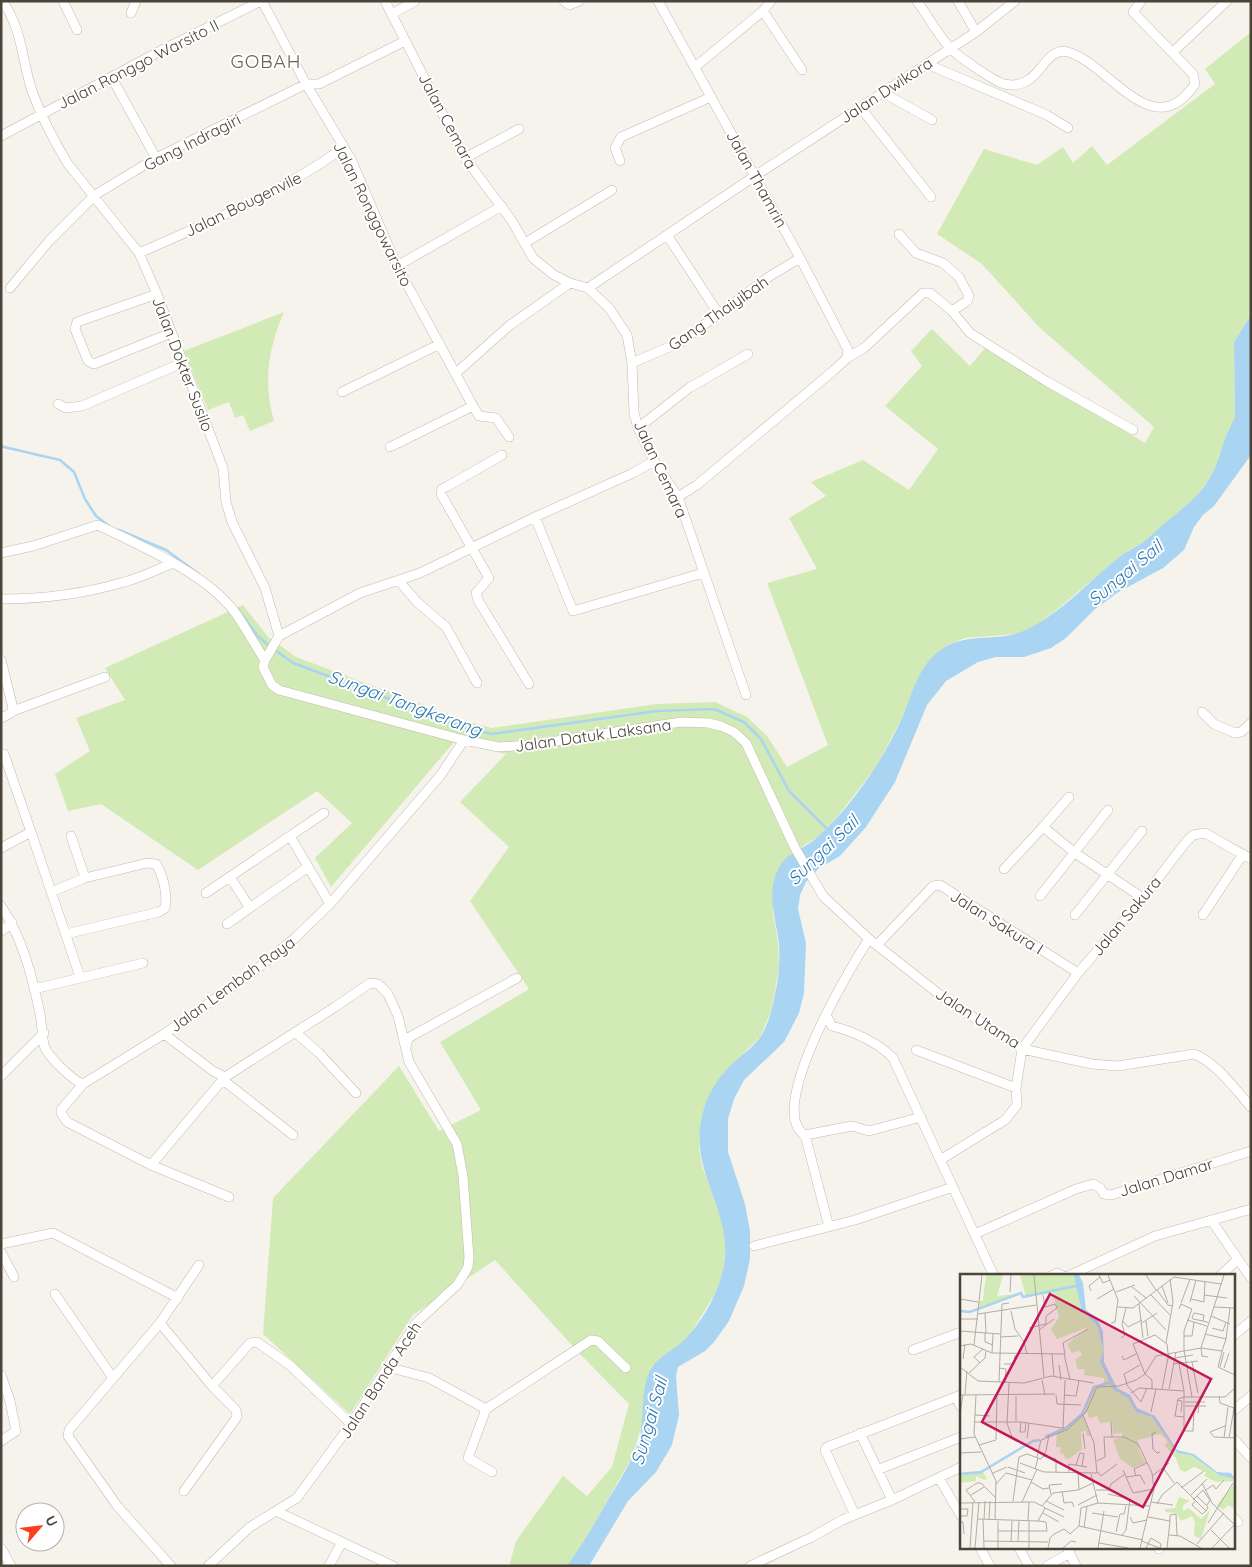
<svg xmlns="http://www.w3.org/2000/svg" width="1252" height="1567" viewBox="0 0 1252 1567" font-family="Quicksand,sans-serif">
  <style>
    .green { fill: #d2eab5 }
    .water { fill: #a9d4f2 }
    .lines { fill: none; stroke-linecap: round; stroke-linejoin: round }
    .stream { stroke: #a9d4f2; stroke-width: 2.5 }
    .minor-casing { stroke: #c2bbae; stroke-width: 10 }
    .minor { stroke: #fff; stroke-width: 9 }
    .labels { text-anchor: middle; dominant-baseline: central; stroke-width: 4; stroke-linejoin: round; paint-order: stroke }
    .street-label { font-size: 16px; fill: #4b4439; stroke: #fff }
    .water-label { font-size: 18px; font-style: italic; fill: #2e7ab2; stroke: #fff }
    .quarter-label { font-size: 19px; letter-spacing: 1px; fill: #6e6250; stroke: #fff }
    .inset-river { fill: none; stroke: #a9d4f2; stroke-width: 2.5 }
    .inset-road { fill: none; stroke: #b2ada4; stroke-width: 1 }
    .view { fill: #c2185b; fill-opacity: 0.15; stroke: #c2185b; stroke-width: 2.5 }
    .inset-edge { fill: none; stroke: #4b4439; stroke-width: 2.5 }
  </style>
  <rect width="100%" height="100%" fill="#f6f3ec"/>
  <!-- green -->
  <path class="green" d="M1251 32V315L1234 342 1235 419 1229 428 1219 461 1208 481 1193 500 1144 542 1127 551 1054 612 1030 629 1018 634 965 638 950 644 932 657 923 669 902 718 876 767 837 817 819 836 792 853 781 864 775 878 773 913 778 942 779 967 772 1009 760 1037 724 1073 712 1090 704 1108 700 1127 699 1147 702 1166 720 1214 725 1234V1255L722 1275 715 1294 693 1329 683 1342 651 1368 645 1386 642 1425 632 1457 580 1549 567 1566H509L516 1541 563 1476 587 1496 612 1467 629 1404 578 1352 495 1260 413 1315 350 1414 263 1334 273 1198 399 1066 439 1131 481 1110 440 1042 529 989 470 901 509 847 460 802 506 754 454 742 331 887 315 858 352 823 317 791 198 870 101 804 68 811 55 774 90 751 76 718 125 700 105 668 243 605 268 637 296 657 469 722 492 728 657 704 715 702 747 717 767 736 787 767 828 745 767 583 817 569 789 518 826 496 811 482 863 460 909 490 938 449 885 406 922 366 911 351 932 329 970 366 986 347 1145 443 1154 427 1039 327 982 264 937 234 984 149 1037 165 1063 147 1073 163 1092 146 1107 165 1215 84 1205 69Z
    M284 312C268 349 263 382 274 421L250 431 243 415 235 418 229 402 208 410 184 351Z"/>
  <!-- water -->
  <path class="water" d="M1251 315V455L1214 506 1203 515 1194 527 1184 550 1163 568 1117 593 1094 610 1066 638 1051 648 1024 657H996L978 662 946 681 927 705 895 782 866 827 840 856 819 868 806 882 800 895 798 909 806 943 804 993 799 1013 784 1042 744 1080 734 1099 728 1119V1152L745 1204 750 1231V1259L744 1286 729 1321 714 1342 705 1351 678 1367 676 1376 679 1415 672 1445 656 1472 628 1501 589 1566H567C583 1544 596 1521 609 1498 621 1479 632 1461 639 1440 645 1418 640 1388 651 1369 658 1356 674 1351 684 1340 705 1319 722 1287 725 1257 729 1206 689 1170 702 1116 706 1097 716 1080 730 1066 740 1056 753 1048 761 1036 768 1024 773 1008 775 994 779 978 780 961 779 944 776 917 765 891 780 866 788 852 803 849 814 840 837 821 859 792 875 768 885 752 895 734 903 716 913 692 919 664 942 649 968 631 999 643 1026 630 1063 612 1091 579 1123 554 1129 550 1136 547 1142 543 1150 538 1156 530 1164 524 1179 511 1194 501 1206 484 1221 463 1222 438 1235 418L1234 342Z"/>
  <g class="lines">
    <!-- stream -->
    <path class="stream" d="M1 445 4 447 60 460 74 472 85 499 96 516 109 526
      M119 530 166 550 199 574
      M237 608 257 635 270 647
      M275 650 293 663 467 728 492 734 657 711 714 709 744 722 761 739 789 791 827 829"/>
    <!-- minor casing -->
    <g class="minor-casing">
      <path id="minor" d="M2 1C22 27 22 61 32 91 41 116 54 141 68 164L139 253 157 294 223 468 226 502 232 522 265 588 279 636
        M63 1 77 30
        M262 1 306 84 351 159 397 266 473 406 479 416 496 418 509 437
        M385 1 465 158 512 221 533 258 554 275 570 283 588 288 609 308 627 335 632 363 634 413 638 428 654 461 678 497 746 695
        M564 1 569 5 579 1
        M658 1 800 258 848 350 847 358 833 371 697 485 678 497
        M917 1C928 16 938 35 950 48 959 57 992 80 1004 84 1013 86 1023 84 1030 79 1042 71 1050 47 1068 52 1110 64 1153 147 1195 84L1193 74 1133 12 1141 1
        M958 1 976 32
        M763 11 802 70
        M131 13 136 1
        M392 14 415 1
        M1173 52 1227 1
        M927 64 1047 115 1068 128
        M695 67 763 11 771 1
        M112 78 156 158
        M882 92 932 120
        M860 107 931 197
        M1 136 162 50 261 1
        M465 158 519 129
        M620 161 615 148 621 137 711 97
        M899 234 916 253 943 263 959 277 969 296 967 301 952 311
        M667 235 718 313
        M525 243 612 190
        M139 253C209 222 281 193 343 148
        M397 266 502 206
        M10 288 49 241 95 195 156 158 306 84H319L405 41
        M588 288 755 176 976 32 1015 1
        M157 294 77 322 75 329 88 361 94 364 171 333
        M847 358 864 348 923 293H930L952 311 970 333 1046 381 1133 430
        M632 363 681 342 770 276 800 258
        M456 373 510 325 570 283
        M342 392 440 344
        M58 404 66 408 82 406 182 363
        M638 428 689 388 748 354
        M390 447 473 406
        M502 455 448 486 442 489 441 494 489 578 476 593 478 600 529 684
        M654 461 631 474 535 517 420 573 360 593 279 636 265 660 263 667 272 685 279 690 464 740 499 747 530 745 681 722 708 723 721 726 734 732 746 743 795 848 823 896 869 939 944 998 1022 1049 1092 1064 1118 1066 1194 1054C1217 1063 1234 1088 1251 1107
        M535 517 573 611 703 573
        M1 553 33 546 98 525C140 546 204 572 234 611 245 626 254 644 265 660
        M399 581 417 602 446 627 477 683
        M1 599C43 599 84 594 124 582 141 578 157 569 174 563
        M1 660 13 708 11 713 1 718
        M13 711 105 677
        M1202 712 1214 724 1235 733 1241 732 1251 723
        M4 754 31 832
        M1069 797 1043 827 1075 853 1143 898
        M71 836 85 878
        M290 836 330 904
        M1 848 31 832 80 977
        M1004 869 1043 827
        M230 877 250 908
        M51 892 85 878 147 863 156 864C163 875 168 895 165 908L159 912 66 934
        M206 893 324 813
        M1040 896 1108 810
        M1 906C23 939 32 976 40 1014 42 1023 42 1041 45 1048 50 1058 73 1081 83 1084L164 1034 252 973 295 938 330 904 440 776 464 740
        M1075 915 1142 831
        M1203 915 1243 854
        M227 924 308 867
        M1 931 12 923
        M869 939C851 966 764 1111 805 1135L852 1126 869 1131 921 1117
        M877 945 933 886 940 885 1078 973
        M34 989 143 963
        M826 1015 832 1026C855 1032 877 1042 893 1058L994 1276
        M295 1032 319 1053 356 1093
        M164 1034 213 1071 225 1077 335 1007 370 983 378 984 388 994 398 1016 409 1062 457 1144 463 1176 469 1257 468 1267 458 1284 416 1323 351 1424 297 1498 250 1527 208 1566
        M406 1048 408 1038 517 978
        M916 1050 1016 1088
        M1 1076 44 1033
        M223 1080 293 1135
        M83 1084 61 1110V1113L67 1122 151 1165 229 1197
        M805 1135 829 1227
        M940 1160 1005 1120 1017 1105 1016 1088 1022 1049 1078 973 1143 898 1186 842 1193 835 1205 833 1251 859
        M151 1165 225 1077
        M1211 1220 1251 1278
        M975 1234 1076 1189 1093 1184 1100 1188 1104 1194 1111 1195 1251 1151
        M1 1244 53 1233 178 1298
        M754 1246 855 1220 953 1187
        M1 1252 14 1277
        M1051 1276 1057 1273 1063 1276
        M1068 1276 1155 1236 1251 1209
        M1220 1276 1237 1260
        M55 1294 113 1378
        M160 1323 212 1386 236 1410 237 1417 184 1491
        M1233 1336 1251 1321
        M913 1350 961 1332
        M388 1367 429 1378 486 1409
        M1 1375 10 1401 16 1431 1 1441
        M212 1386 250 1343 257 1342 291 1366 351 1424
        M956 1397 961 1407
        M1233 1411 1251 1396
        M860 1433 892 1500
        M1233 1438 1251 1458
        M877 1470 961 1437
        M492 1472 468 1458 486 1409 591 1340 598 1341 626 1368
        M939 1478 961 1516
        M278 1512 393 1566
        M855 1515 825 1450 827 1447 961 1395
        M1233 1517 1238 1522
        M1 1548 11 1566
        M980 1548 990 1566
        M1019 1548 1029 1566
        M1067 1548 1076 1566
        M1159 1549 1160 1548
        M171 1566 118 1507 68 1436 69 1430 160 1323 199 1265
        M329 1566 342 1542
        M750 1566 812 1537 842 1520 892 1500 961 1467
        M1047 1566 1070 1553"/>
    </g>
    <!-- minor -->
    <use href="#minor" class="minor"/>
  </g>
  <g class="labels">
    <!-- street labels -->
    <g class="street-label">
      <text transform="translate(138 64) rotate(-27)">Jalan Ronggo Warsito II</text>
      <text transform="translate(886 90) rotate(-33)">Jalan Dwikora</text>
      <text transform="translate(448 121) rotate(62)">Jalan Cemara</text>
      <text transform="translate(192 142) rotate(-27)">Gang Indragiri</text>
      <text transform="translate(757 179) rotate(61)">Jalan Thamrin</text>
      <text transform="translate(243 204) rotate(-26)">Jalan Bougenvile</text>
      <text transform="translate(373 214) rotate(64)">Jalan Ronggowarsito</text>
      <text transform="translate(718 313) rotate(-35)">Gang Thaiyibah</text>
      <text transform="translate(183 364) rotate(69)">Jalan Dokter Susilo</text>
      <text transform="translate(661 469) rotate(65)">Jalan Cemara</text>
      <text transform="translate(593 735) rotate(-8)">Jalan Datuk Laksana</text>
      <text transform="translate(1126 916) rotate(-50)">Jalan Sakura</text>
      <text transform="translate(997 922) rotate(32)">Jalan Sakura I</text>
      <text transform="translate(232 984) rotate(-36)">Jalan Lembah Raya</text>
      <text transform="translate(978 1018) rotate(33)">Jalan Utama</text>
      <text transform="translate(1166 1177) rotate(-17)">Jalan Damar</text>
      <text transform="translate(380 1380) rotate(-57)">Jalan Banda Aceh</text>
    </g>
    <!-- water labels -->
    <g class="water-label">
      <text transform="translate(1125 573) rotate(-40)">Sungai Sail</text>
      <text transform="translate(405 703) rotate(20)">Sungai Tangkerang</text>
      <text transform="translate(823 850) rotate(-44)">Sungai Sail</text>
      <text transform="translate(649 1421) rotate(-74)">Sungai Sail</text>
    </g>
    <!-- quarter labels -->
    <g class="quarter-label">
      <text x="266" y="61">GOBAH</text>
    </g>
  </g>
  <!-- overview -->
  <g transform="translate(960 1274)">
    <rect width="275" height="275" fill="#f6f3ec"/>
    <path d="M26 1H43L37 22 58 20 19 33V27H23ZM60 1H118L120 32 138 52 143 77 140 87 153 113 168 124 176 138 192 143 217 179 231 181 257 200 271 202 275 207 256 208 244 202 246 198 234 193 225 198 220 196 216 184 204 171 207 169 206 165 200 160 178 166 179 177 186 189 173 194 160 185 153 165 162 164V159L153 160 152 148 140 149 137 142 129 144 127 137 123 142 131 162H127L126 157 121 158 122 175 109 185 105 184 104 180 100 179 101 173H96L97 156 106 153 124 137 133 113 144 109V104L124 101 125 95H118L116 91V85L122 81 120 77 112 79 107 70 129 53 97 65 91 55 99 43 93 19 66 23ZM23 198 27 205 24 206 16 202V207L0 209V201ZM275 209V235L268 231 263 236 257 231ZM219 223 230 227 223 231V237L229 234 241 245 250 236 241 265 234 262 235 249 232 242 221 247 216 239 205 238V235L215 234Z" fill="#d2eab5"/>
    <path d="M114 1H119L123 9 126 36 136 43 143 57 144 88 157 114 170 121 177 134 195 142 217 176 234 180 257 198 271 199 275 205 259 201 231 181 217 179 192 143 176 138 168 124 153 115 140 87 143 77 138 53 121 34Z" fill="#a9d4f2"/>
    <path class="inset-river" d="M0 37 10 38 61 19 63 23 120 11M85 163 106 154 122 140 134 113 152 108M0 200 21 198 73 167 80 166"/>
    <path class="inset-road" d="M74 1 84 103M139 1 143 9 150 6M148 1 158 26 155 48 151 49M186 1 196 16M202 12 208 29M172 13 186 24M197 16 208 31 213 32M131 17 129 12 140 3M50 18 51 1M156 18 175 11M191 21 210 41M244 21 267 24M174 22 206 56M0 25 18 28M137 25 154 15M231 25 244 28 245 7M230 28 236 6M221 29 230 5M179 30 183 64M158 33 173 34 214 3 261 10M254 33 275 34M219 35 221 30 232 35 224 57V76M51 37 55 55 64 68 67 80M25 39 26 59M18 40 76 31M251 42 270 50M0 45H18M227 46 247 52M163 47 168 53 182 46M186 47 188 62M243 47 244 41 234 39 232 44 233 45 243 47 247 48 248 49M182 49 197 39M69 54 86 50V42L97 34 95 30 85 33 83 21M252 54 263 57 266 48M79 56 94 45M0 57 40 60M25 59V68L33 71M245 60 266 65 262 77 241 74 242 82 248 83M224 62H232L234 48M40 63 58 62M161 64 165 61 162 50 166 34M266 65 270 34M206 69 213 28 210 5M14 71 22 1M0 72 11 70 32 79 104 80 110 106M224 76 232 123M262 77 258 93 275 101M32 79 33 60M92 80 94 103M105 81 103 69 128 55M162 82 164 86 176 80M215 84 233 81M3 85 5 70M232 88 238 119M20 89 14 83 23 75M44 90H54L55 81M213 90 238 87M99 91 101 106M0 93 18 107 64 109 91 102 134 109M260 93 264 78M39 94 46 95 45 109M264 94 269 79M9 99 25 84 26 77M82 106 85 121M105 106 103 154 106 157 126 138 137 113 159 112 176 106 185 100 196 82 241 74 264 1M39 108 42 30 49 29M49 109 47 149 52 163M166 110 181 128 187 114M167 110 164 100 180 91M192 115V106L185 100 173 70 195 61 207 70 208 79M202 115 209 79M209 115 216 78M224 117V123H265L275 114M171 119 179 114 224 117 219 90M5 120 7 97M0 121 95 120M16 121 14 160 36 207 35 245M96 121 97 130 121 131M104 121 116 122 119 107M259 122 260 129 274 134M224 123V157H233L234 136M224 123 218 125 215 142 224 143M217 126 222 127 221 138M225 128H245M225 132H246M191 138 196 115M238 139 240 123M0 140 3 121M15 141 30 142M56 147V122M15 148H61L102 154M61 148 60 158H65L66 148M151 148 152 163M265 152 250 158 254 163 275 164M196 158 192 160 193 175 197 179 200 178M123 159 125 175M67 164 69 149M264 164 268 133M269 164 274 134M0 165 15 163M19 171 36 166 37 121M0 179 21 178M83 182 96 185V198M77 183 81 166 104 157M137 187 145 183 144 163H164L178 170 192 199 194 215 180 274M60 189 84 198 137 199 134 169 123 141M116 191 120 179 124 180 122 192M48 193 65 199M203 194 214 209M75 195 78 184 81 185 86 177 89 161M163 196 173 219 194 215M118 197 119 216M109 198V190L127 193M138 198 141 202 157 190M33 199 47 193M131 200 138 229M176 202 174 195 187 189M192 202 209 189M166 203 180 201 185 210M71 208 83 215 89 214M242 209 252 229 275 251M36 210 46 199 72 206M221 214 244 197M136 216H149L151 210 165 200M246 216 253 211 256 215 264 206M102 217 104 229 112 228 114 233M91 220 89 211 102 210M148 220 170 225 166 256 162 261M11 221 24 213M230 222 247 205M237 222 248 233 246 237M233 226 243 216 250 226 247 231M53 227 59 183 67 180 78 184M86 227 104 236M235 227 232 231 242 240 246 237M15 228 6 216 17 209H21L35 223M62 228 77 195M191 228 213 231M0 229 74 228 82 232M197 230 202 221 217 208 246 237M118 231 137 221M82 232 93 219 118 216 133 209M85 234 104 243M0 235H8L7 242H0M83 239 99 248M132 239 158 243M170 243 173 249 187 246M188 243 210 247V241L216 240 217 262M18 245 78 247 85 234 83 232M23 245 24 274M24 245 25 227M29 245 30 227M68 247 69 228M0 248H3L4 260M248 249 273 209M119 252 183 266M124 254 127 232M251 256 269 274M38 257H87L86 248 78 247M156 258 160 240H164L166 232M209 261 220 262 241 274M24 267 88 268M182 267 199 274M51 268 52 247M58 268 59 247M139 269 168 274M237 270 264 239M10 274 13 228M15 274 19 228M38 274V247M69 274V247M88 274 90 264 94 260 104 255 110 260 119 252 121 234 138 229 190 232M103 274 111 267 116 268M138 274 144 237M186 274 191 264 201 270 200 274M207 274 210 247M252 274 275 250"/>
    <path class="view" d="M90 20 251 105 183 233 22 148Z"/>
    <rect width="275" height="275" class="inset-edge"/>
  </g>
  <!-- border -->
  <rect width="1252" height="1567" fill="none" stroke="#4b4439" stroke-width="5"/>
  <!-- north arrow -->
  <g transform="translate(40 1527) rotate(62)"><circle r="24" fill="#ffffff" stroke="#b7b4b0"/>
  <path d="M0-4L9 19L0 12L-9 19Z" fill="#fc3f1d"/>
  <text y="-8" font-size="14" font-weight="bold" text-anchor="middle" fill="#4b4439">U</text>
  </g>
</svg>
